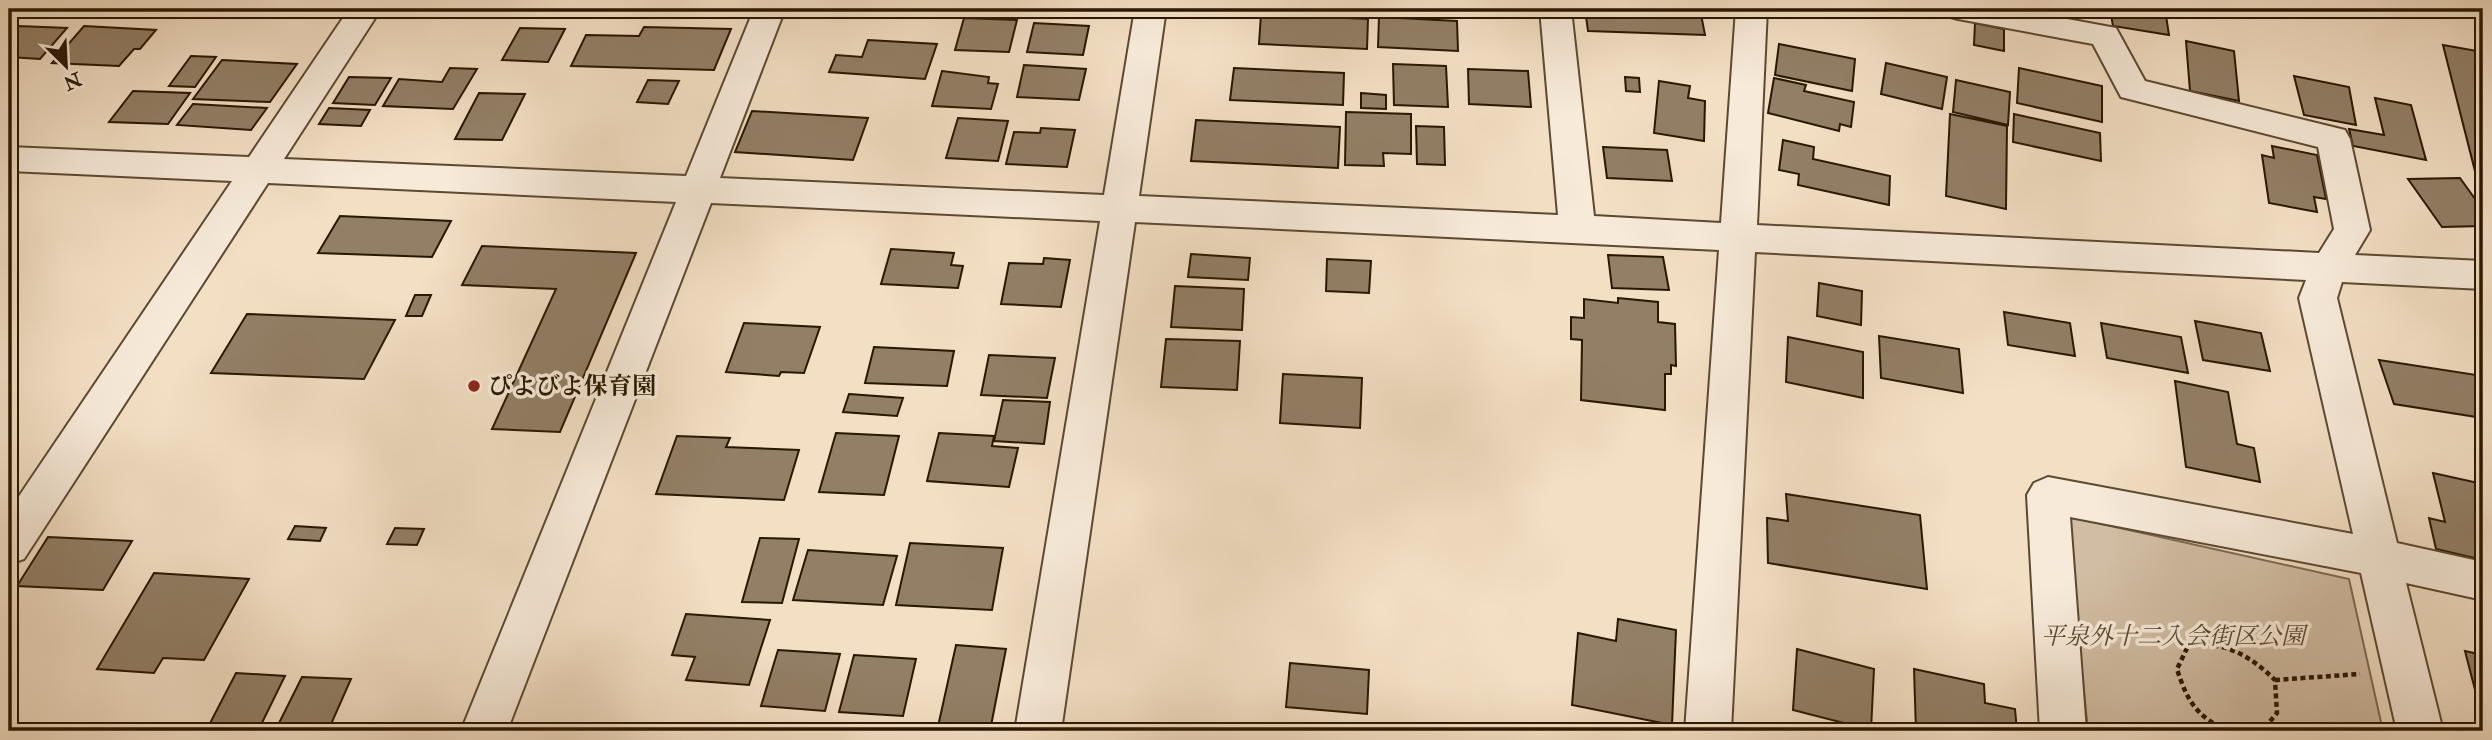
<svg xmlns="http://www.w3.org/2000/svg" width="2492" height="740" viewBox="0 0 2492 740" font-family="'IM FELL Double Pica','Noto Serif JP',serif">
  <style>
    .green { fill: #d1bda3; stroke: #7d6a52; stroke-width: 2 }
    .building { fill: #927f66; stroke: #291700; stroke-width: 2 }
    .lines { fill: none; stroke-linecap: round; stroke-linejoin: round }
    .minor-casing { stroke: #5c4931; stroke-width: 4 }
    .path { stroke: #291700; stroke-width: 4.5; stroke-dasharray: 5 3.5; stroke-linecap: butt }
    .minor { fill: #f7ead9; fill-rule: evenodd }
    .poi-dot { fill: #8f2418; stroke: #f7ead9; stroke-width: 2.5 }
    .labels { text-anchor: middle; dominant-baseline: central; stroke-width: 7; stroke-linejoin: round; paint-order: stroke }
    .poi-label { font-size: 24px; font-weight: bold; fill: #291700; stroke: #f7ead9; text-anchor: start }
    .park-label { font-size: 24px; font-style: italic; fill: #5b4931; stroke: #f7ead9 }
  </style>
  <rect width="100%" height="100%" fill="#f3dfc4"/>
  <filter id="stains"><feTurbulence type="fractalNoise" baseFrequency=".00286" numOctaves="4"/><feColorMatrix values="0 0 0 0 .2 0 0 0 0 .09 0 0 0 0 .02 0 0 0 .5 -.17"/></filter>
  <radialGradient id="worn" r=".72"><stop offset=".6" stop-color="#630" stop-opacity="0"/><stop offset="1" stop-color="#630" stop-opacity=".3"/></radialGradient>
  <!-- green -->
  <path class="green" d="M2066 516 2349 579 2383 731H2088Z"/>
  <!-- building -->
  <path class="building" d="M582 9H620L616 17 578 16Z
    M896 9H948L947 12Z
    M1585 9H1700L1705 35 1588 31Z
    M2110 9H2165L2169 35 2113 26Z
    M1261 14 1368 19 1367 49 1259 44Z
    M1379 17 1457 21 1458 51 1378 47Z
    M964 18 1017 20 1009 52 955 50Z
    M1034 23 1089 26 1083 55 1027 52Z
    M1975 23 2004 29V51L1974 45Z
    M18 26 67 28 40 59 9 57V35Z
    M84 26 156 30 140 49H134L119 66 52 63Z
    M644 27 731 29 714 70 571 66 586 35 639 36Z
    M520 28 565 29 548 62 502 60Z
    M868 40 937 44 925 79 829 72 836 55 862 57Z
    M2186 41 2234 51 2239 101 2190 91Z
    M1779 44 1855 59 1852 91 1775 75Z
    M2443 45 2483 52V180L2477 179Z
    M191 56 216 57 195 87 169 86Z
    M222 60 297 64 270 102 193 99Z
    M1886 63 1947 77 1942 109 1881 94Z
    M1393 64 1446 66 1448 107 1394 105Z
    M1024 65 1086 69 1079 100 1017 97Z
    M450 68 477 69 453 109 383 106 399 79 442 82Z
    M1234 68 1344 73 1343 105 1230 100Z
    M2019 68 2102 86V122L2017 103Z
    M1468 69 1528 71 1531 107 1469 104Z
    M942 71 989 77 988 83 998 84 991 109 932 106Z
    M2294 76 2349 87 2356 125 2304 115Z
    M349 77 391 78 375 105 333 103Z
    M1625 77 1639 78 1640 92 1626 91Z
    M1774 78 1806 85 1804 91 1854 102 1851 127 1840 124 1839 131 1768 113Z
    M648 80 679 81 668 104 637 102Z
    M1956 80 2010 92 2008 125 1953 112Z
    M1659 81 1690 86 1688 98 1705 101 1704 141 1654 133Z
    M133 91 190 93 168 124 109 122Z
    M479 93 525 94 502 140 455 139Z
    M1361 93 1386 95V109L1361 108Z
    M2375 98 2411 105 2426 160 2353 146 2349 129 2384 135Z
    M193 104 267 108 251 130 177 125Z
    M329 108 370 110 361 126 319 124Z
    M752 111 868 118 853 160 735 152Z
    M1346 112 1411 114V154L1383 153 1384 166 1345 165Z
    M1950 114 2007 126 2006 209 1946 196Z
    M2014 114 2100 133 2101 161 2013 142Z
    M958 118 1008 121 998 161 946 158Z
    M1196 120 1340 127 1338 168 1191 161Z
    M1416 126 1444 127 1445 165 1417 164Z
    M1041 128 1075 130 1067 167 1006 164 1014 132 1040 133Z
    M1783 140 1814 147 1813 159 1890 176 1889 205 1798 185 1799 174 1779 170Z
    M2272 146 2317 155 2326 199 2314 197 2317 212 2269 203 2262 155 2274 158Z
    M1603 147 1667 150 1672 181 1607 178Z
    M2460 178 2483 210V226L2442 227 2408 179Z
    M340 216 451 221 432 257 318 253Z
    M482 246 636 253 560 432 492 429 556 289 462 285Z
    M891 249 954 253 951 265 963 266 958 288 881 284Z
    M1191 254 1250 258 1248 280 1188 277Z
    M1608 255 1663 257 1669 290 1612 288Z
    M1044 258 1070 260 1061 307 1001 304 1009 263 1043 264Z
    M1327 259 1371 261 1369 293 1326 291Z
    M1819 283 1862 291 1861 325 1817 316Z
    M1175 286 1244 289 1242 330 1171 327Z
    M415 295H431L422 316H406Z
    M1618 298 1658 302V322L1675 324 1676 366 1671 365V374H1665V410L1581 400 1582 340 1571 339V317L1584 318V299L1618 303Z
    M2004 312 2070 323 2075 356 2008 345Z
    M247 314 395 320 364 379 211 373Z
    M2195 321 2261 333 2270 371 2203 360Z
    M744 323 820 327 804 373 781 372 779 376 726 372Z
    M2101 323 2181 337 2188 373 2107 358Z
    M1879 336 1959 349 1963 393 1881 378Z
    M1788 337 1863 352V398L1786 382Z
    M1166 339 1240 341 1237 390 1161 387Z
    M874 347 954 351 947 386 865 383Z
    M989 355 1055 358 1047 398 981 395Z
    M2379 360 2483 376V418L2394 404Z
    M1283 374 1362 378 1360 428 1280 423Z
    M2175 381 2228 392 2237 444 2254 448 2260 482 2186 467Z
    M849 394 903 398 897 416 843 412Z
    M1003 400 1050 402 1044 444 994 441Z
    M836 433 899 436 884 495 819 492Z
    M939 433 994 436 992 446 1018 448 1009 487 927 481Z
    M677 436 730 438 726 447 799 450 784 500 656 494Z
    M2433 473 2483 484V560L2436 549 2429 518 2445 522Z
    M1786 494 1920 515 1927 589 1768 563 1767 518 1788 521Z
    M295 526 326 528 320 541 288 539Z
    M395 528 424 529 417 545 387 544Z
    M48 537 132 541 103 590 17 586Z
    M760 538 799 539 782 603 742 602Z
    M910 543 1003 548 992 610 896 605Z
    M808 550 897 556 883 605 793 600Z
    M154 573 249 579 204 660 163 658 154 673 97 669Z
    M686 614 770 620 749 685 686 680 695 657 672 655Z
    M1618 619 1676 630 1672 725 1572 705 1578 633 1616 641Z
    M956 645 1006 649 990 731H937Z
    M1797 649 1874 669 1871 730 1793 710Z
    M778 650 840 654 825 711 761 706Z
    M2465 651 2483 655V717H2482Z
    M854 655 916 659 903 716 839 712Z
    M1290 663 1369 670 1367 714 1286 707Z
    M1914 669 1984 684 1985 703 2015 709 2017 731H1916Z
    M236 673 285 676 258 731H206Z
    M302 677 351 679 328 731H275Z"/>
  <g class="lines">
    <!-- minor casing -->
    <g class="minor-casing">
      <path id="minor" d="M349 9H381L284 159 686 176 754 9H785L720 178 1104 195 1135 9H1166L1139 196 1558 215 1540 9H1571L1594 216 1721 223 1736 9H1767L1757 225 2319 253 2334 229 2318 147 2121 97 2093 44 1958 19 1947 16 1942 9H2013L2116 28 2145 81 2345 130 2350 139 2370 230 2355 255 2483 261V289L2342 282 2337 298 2397 543 2483 562V600L2406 583 2443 731H2397L2361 573 2070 517 2086 731H2040L2027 495 2034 483 2048 477 2353 534 2299 298 2306 280 1755 252 1731 731H1685L1719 250 1135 222 1061 731H1015L1100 221 711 203 507 731H461L676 202 268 183 24 559 9 564V511L232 181 9 171V147L249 157Z"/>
    </g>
    <!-- path -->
    <path class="path" d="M2275 680 2360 674
      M2210 731 2213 724
      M2228 731C2197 717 2187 701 2177 669L2189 644C2227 643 2248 654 2275 680L2277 713 2262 731H2258"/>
    <!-- minor -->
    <use href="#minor" class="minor"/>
  </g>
  <!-- markers -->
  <circle class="poi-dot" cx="474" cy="386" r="7"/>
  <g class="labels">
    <!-- poi labels -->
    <g class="poi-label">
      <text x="488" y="386">ぴよびよ保育園</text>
    </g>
    <!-- park labels -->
    <g class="park-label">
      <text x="2173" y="636">平泉外十二入会街区公園</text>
    </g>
  </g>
  <!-- margin -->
  <rect width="2492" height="740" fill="none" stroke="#f3dfc4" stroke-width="35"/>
  <rect x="10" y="10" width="2471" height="719" fill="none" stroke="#291700" stroke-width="3.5"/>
  <rect x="18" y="18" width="2457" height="705" fill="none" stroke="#291700" stroke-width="2"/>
  <!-- north arrow -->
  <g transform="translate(66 66) rotate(156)" stroke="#f7ead9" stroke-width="5" paint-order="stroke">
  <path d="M0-5L12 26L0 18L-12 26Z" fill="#291700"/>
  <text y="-10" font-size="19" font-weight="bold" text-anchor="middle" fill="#291700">N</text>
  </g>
  <rect width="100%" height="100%" filter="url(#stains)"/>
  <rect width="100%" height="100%" fill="url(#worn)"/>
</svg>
